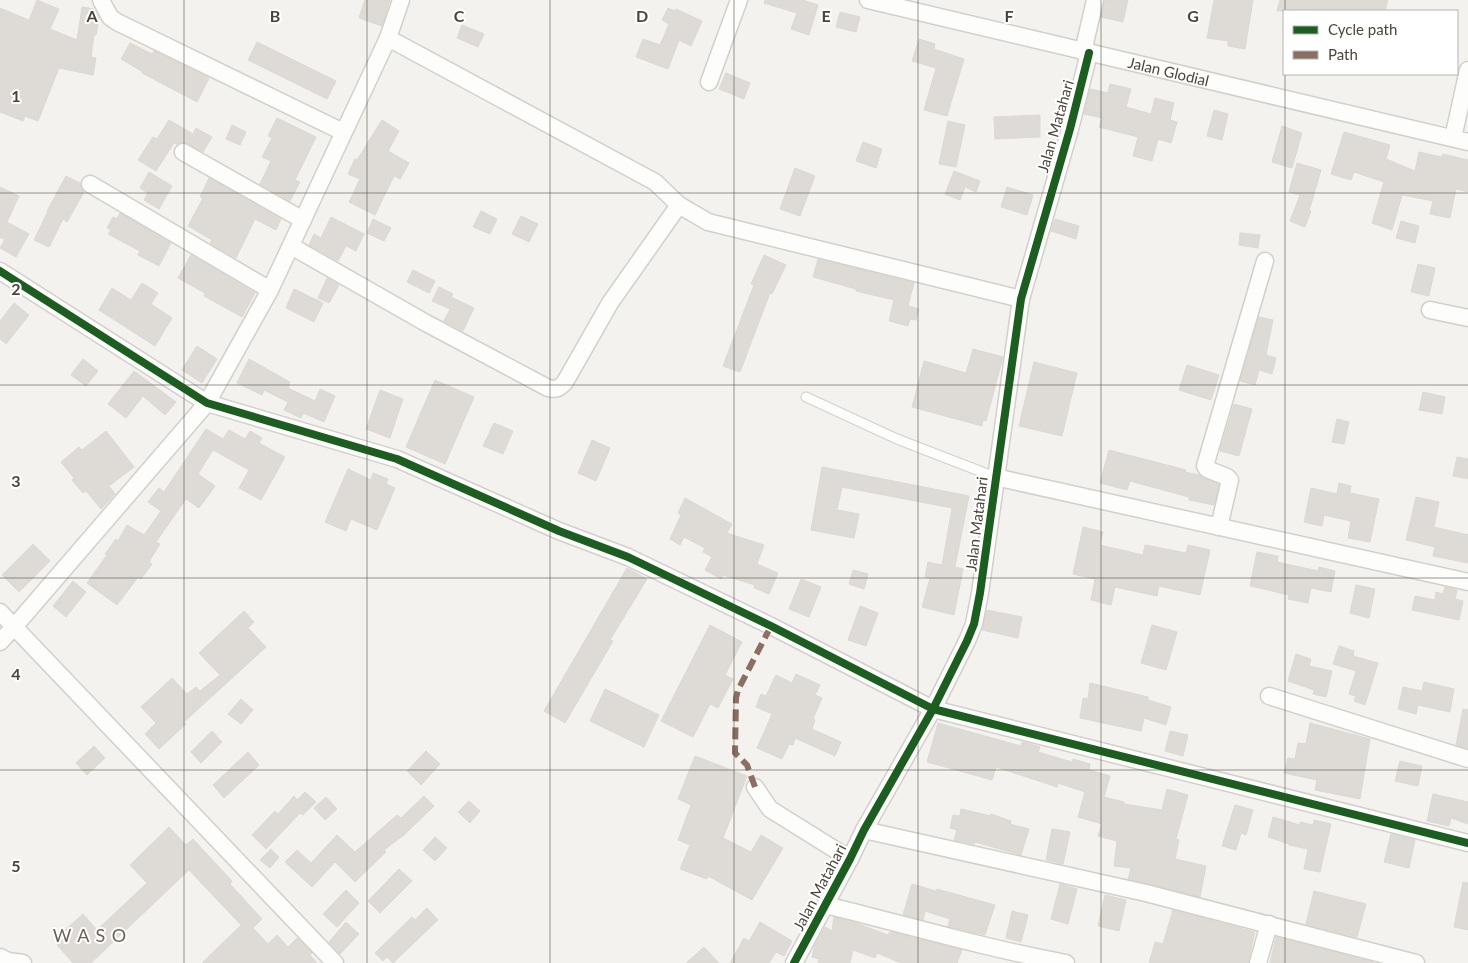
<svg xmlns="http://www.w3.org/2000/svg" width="1468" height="963" viewBox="0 0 1468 963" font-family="Lato,sans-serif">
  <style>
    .building { fill: #dedbd6; stroke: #dcd9d4 }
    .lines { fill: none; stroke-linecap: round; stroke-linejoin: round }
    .service-casing { stroke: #d2d0cb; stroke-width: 11 }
    .minor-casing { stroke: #d2d0cb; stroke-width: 19 }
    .service { stroke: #fdfdfc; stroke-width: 9 }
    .minor { stroke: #fdfdfc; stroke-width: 16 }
    .quiet { stroke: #8d6e63; stroke-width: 6; stroke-dasharray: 12 6; stroke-linecap: butt }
    .cycleway-casing { stroke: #fff; stroke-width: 11 }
    .cycleway { stroke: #1b5e20; stroke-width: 8 }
    .grid { fill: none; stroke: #4b4439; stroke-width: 1; stroke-opacity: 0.55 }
    .labels { text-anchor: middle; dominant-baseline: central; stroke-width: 4; stroke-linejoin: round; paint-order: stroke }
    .street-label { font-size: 15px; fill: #4b4439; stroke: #fff }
    .quarter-label { font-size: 18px; letter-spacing: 1px; fill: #6e6250; stroke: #fff }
    .grid-label { font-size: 16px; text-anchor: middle; font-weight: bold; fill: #4b4439; stroke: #fff; stroke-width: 4; stroke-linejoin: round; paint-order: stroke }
  </style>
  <rect width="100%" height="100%" fill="#f4f2ee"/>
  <!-- building -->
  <path class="building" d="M37 0 59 9 50 29 77 40 82 7 94 9 99 17 96 35H94L91 57 96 58 93 75 59 68 38 121 25 116 23 121 0 112V8L29 20Z
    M365 0H390L382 26 359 18Z
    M765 0H803L818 5 809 35 791 29 797 13 764 3Z
    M1105 0H1128L1123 22 1101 17Z
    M1214 0H1253L1245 49 1228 46V41L1207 38Z
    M1280 0H1388L1385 11H1277Z
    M668 8 675 11 676 9 702 21 691 46 679 40 668 69 636 57 643 39 660 45 669 24 662 20Z
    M840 12 860 17 856 32 836 27Z
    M462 25 484 34 478 47 457 38Z
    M919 39 935 44 934 49 964 59 947 116 924 110 936 68 912 61Z
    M257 42 336 81 327 99 248 60Z
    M130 43 152 54 154 51 209 78 197 102 142 73 143 72 121 59Z
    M726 73 750 83 744 99 719 89Z
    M1110 84 1131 89 1126 107 1151 114 1155 98 1174 103 1170 120 1177 122 1171 143 1158 139 1152 161 1133 156 1138 137 1099 127 1102 118 1084 114 1090 89 1108 93Z
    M1214 110 1228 114 1222 140 1207 136Z
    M1040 115V137L995 139 994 117Z
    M277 118 316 137 295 180 300 182 290 201 260 184 271 161 262 157 272 138 268 136Z
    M169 120 193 134 196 128 212 137 203 152 187 143 182 142 177 144 174 143 156 171 138 160 153 137 157 139Z
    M382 120 399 131 388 151 409 163 400 179 394 176 375 215 349 202 360 179 348 174 355 159 357 160Z
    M948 121 965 125 956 167 939 164Z
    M232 125 246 132 240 145 226 139Z
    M1282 126 1302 133 1292 168 1272 162Z
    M1344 132 1390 145 1386 159 1415 171 1419 152 1442 157 1443 154 1468 160V192L1456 189 1450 218 1430 214 1433 201 1402 195 1392 230 1372 223 1384 182 1354 172 1351 180 1331 174Z
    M863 142 882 149 876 168 856 161Z
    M1297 163 1321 170 1309 211H1311L1305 227 1290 221 1300 195 1289 192Z
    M795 168 815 176 800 216 780 209Z
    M954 171 980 181 976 192 965 187 960 200 945 194Z
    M149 172 172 186 159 209 144 200 148 193 140 188Z
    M66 176 80 183 84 192 67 222 63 219 49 247 34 240 48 211H47Z
    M209 178 281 219 276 230 255 219 236 258 210 243 212 240 188 226 203 198 200 197Z
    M0 187 19 196 7 222 29 234 16 257 0 248 5 239 0 238Z
    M1007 187 1033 195 1027 215 1001 207Z
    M481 211 497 219 490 234 473 227Z
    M120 213 171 243 159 266 138 255 140 251 108 234 111 230 107 228 113 217 117 219Z
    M521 216 538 224 529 242 512 234Z
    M331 217 364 234 356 251 346 246 338 261 309 245 314 234 321 238Z
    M373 219 391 228 384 241 367 233Z
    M1055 219 1079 226 1076 239 1051 231Z
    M1401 221 1419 226 1415 243 1396 238Z
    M1240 233 1260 235 1258 248 1239 245Z
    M191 255 255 293 242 317 204 296 205 293 178 278Z
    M764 255 786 265 772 294 770 293 740 372 723 366 754 285 751 284Z
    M818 259 914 283 908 306 919 309 916 320 910 319 908 326 889 321 894 300 856 291V289L813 277Z
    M1418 264 1435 268 1429 296 1411 292Z
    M413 270 435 281 429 293 407 282Z
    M327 278 339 285 329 303 318 298Z
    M142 283 158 293 151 304 172 318 155 346 99 310 112 288 131 300Z
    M439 287 453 294 451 297 474 308 463 331 444 321 450 309 432 301Z
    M294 289 323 303 314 322 286 308Z
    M14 303 29 315 6 344 0 339V321Z
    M1259 317 1273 320 1266 355 1276 358 1272 374 1259 370 1255 385 1240 381Z
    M197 346 217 359 202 383 182 370Z
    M973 349 1003 357 986 421 983 420 982 426 912 407 924 361 966 373Z
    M83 359 98 371 86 386 71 375Z
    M249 359 290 382 288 388 315 401 320 389 335 396 324 422 303 413 301 418 284 410 288 402 264 390 262 395 237 383Z
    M1034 362 1077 373 1062 436 1019 426Z
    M1187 365 1219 375 1211 400 1179 390Z
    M134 371 176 402 165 415 143 396 126 418 108 404Z
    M435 380 474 397 445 464 406 447Z
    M380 390 403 399 390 438 366 429Z
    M1423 392 1445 397 1442 414 1419 410Z
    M1234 404 1252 409 1239 456 1220 451Z
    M1337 419 1349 422 1344 444 1332 442Z
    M494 423 513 431 503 454 483 446Z
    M206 429 223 439 229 430 245 439 250 431 262 438 259 443 285 457 261 500 239 488 249 470 213 450 198 474 215 486 199 508 186 499 156 542 160 544 149 562 152 564 141 579 138 577 117 605 87 583 107 555 105 554 116 539 118 541 127 525 144 535 161 511 148 502 159 488 164 492Z
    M106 431 134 467 109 486 115 494 101 509 86 491 83 493 72 480 74 478 61 462 79 447 82 450Z
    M592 440 610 448 596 481 578 473Z
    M1109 450 1186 470 1185 472 1199 475 1203 478 1219 484 1214 505 1189 500V497L1130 481 1127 490 1100 483Z
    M1457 457 1468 459V479L1453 476Z
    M822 467 969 496 955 567 963 569 954 615 922 607 930 578 925 577 928 562 942 565 952 508 842 487 837 510 859 514 854 538 811 530Z
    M348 469 371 480 373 473 388 479 386 484 395 488 377 530 351 519 346 531 325 522Z
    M1339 483 1351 486 1350 493 1379 499 1370 542 1348 538 1351 521 1324 515 1322 526 1304 522 1311 488 1337 494Z
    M1416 497 1439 502 1434 527 1468 535V563L1433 556 1435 547 1406 540Z
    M685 498 732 524 727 533 764 545 757 564 778 573 769 594 754 588 755 585 723 575 721 579 705 570 712 557 703 552 705 548 684 537 680 545 670 539 681 515 678 513Z
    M1083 527 1103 532 1100 545 1143 555 1145 545 1186 553 1188 545 1210 550 1200 595 1159 586 1157 596 1115 587 1111 605 1091 600 1095 579 1073 574Z
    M33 544 50 561 19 592 2 575Z
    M1257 552 1278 556 1277 562 1318 571 1319 567 1335 571 1331 592 1311 588 1308 603 1288 599 1289 595 1250 586Z
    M627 568 647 579 610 640 613 641 565 723 544 711Z
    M853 570 868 574 864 589 849 584Z
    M801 579 821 587 809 617 789 609Z
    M73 581 86 592 66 617 53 606Z
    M1356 585 1375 589 1369 618 1350 613Z
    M1445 587 1457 590 1455 599 1463 601 1459 620 1412 610 1415 596 1435 600 1436 592 1443 594Z
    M860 606 878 613 866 646 848 640Z
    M987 610 1022 617 1018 638 982 630Z
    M244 611 254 622 248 628 266 647 184 722 186 724 159 749 145 734 156 723 141 707 172 678 187 694 196 687 200 691 220 675 199 653Z
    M710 625 742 642 725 675 733 679 718 708 710 704 693 737 661 721Z
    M1152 625 1177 632 1166 670 1141 663Z
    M1339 646 1354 651 1353 656 1378 663 1365 705 1354 701 1356 696 1349 694 1356 671 1333 664Z
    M1296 654 1311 659 1309 666 1332 671 1326 697 1313 694 1314 690 1288 681Z
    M796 674 820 685 815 695 822 698 813 719 815 720 812 729 841 742 835 756 795 738 793 745 789 744 782 759 757 748 772 714 756 707 761 694 766 696 776 675 792 683Z
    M1424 682 1454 689 1450 712 1418 705 1416 714 1398 709 1403 687 1422 691Z
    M1090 683 1148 697V700L1171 707 1166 725 1144 718 1141 731 1080 718 1083 698 1088 699Z
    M605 689 659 715 644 747 590 721Z
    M241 699 253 710 241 724 228 714Z
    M1463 709 1468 710V749L1456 745Z
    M938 723 1021 746 1022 742 1028 743 1040 747 1038 752 1072 762 1073 759 1090 764 1089 770 1110 776 1104 797 1124 802V804L1162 810 1167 789 1188 795 1176 839 1179 840 1175 859 1206 866 1200 897 1128 879 1131 868 1114 866 1117 841 1098 836 1102 824 1078 817 1085 792 1058 783 1057 787 996 767 992 780 927 762Z
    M1310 723 1370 739 1360 799 1315 790 1317 780 1284 773 1288 758 1295 759 1298 743 1306 744Z
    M212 731 222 742 201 763 191 752Z
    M1170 731 1188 735 1183 756 1165 751Z
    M94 746 105 758 87 775 76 763Z
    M426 751 440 764 421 785 407 771Z
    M248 752 259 765 224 798 213 785Z
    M695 756 747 776 723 838 751 852 761 835 783 848 752 900 708 876 707 879 680 869 690 845 678 840 691 805 678 799Z
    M1400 761 1422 766 1418 786 1395 781Z
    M305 792 316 802 303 815 300 813 266 849 252 835 275 811 278 814 294 796 297 800Z
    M1433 794 1468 802V824L1451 818 1449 826 1427 821Z
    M424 796 434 806 404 835 384 850 386 852 355 882 335 862 312 887 285 862 297 850 311 863 337 835 355 852 397 815 401 818Z
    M326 797 337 809 325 820 314 808Z
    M469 801 480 811 470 823 458 812Z
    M1235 805 1253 810 1246 835 1241 833 1236 850 1222 846Z
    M961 809 991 816V814L1011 821 1010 824 1029 829 1021 855 975 842 974 844 954 840 957 830 950 828 953 815 960 816Z
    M1273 817 1300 825V822L1313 825 1314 820 1331 824 1320 872 1304 869 1308 849 1289 845V844L1268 837Z
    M169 827 186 845 193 839 232 881 230 884 262 919 253 928 268 944 277 935 288 947 297 938 312 953 310 955 317 963H202L241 925 189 870 91 963H73L57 945 61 942 57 937 83 914 97 930 147 883 130 865Z
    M1052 829 1070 832 1063 864 1046 860Z
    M1391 834 1415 840 1409 868 1384 862Z
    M435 837 447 848 435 861 423 850Z
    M271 849 279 857 270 868 260 860Z
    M399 869 412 881 380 913 368 901Z
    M1463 882 1468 883V930L1454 927Z
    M912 884 936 891 937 889 995 905 985 935 948 926 950 919 925 911 923 920 903 915Z
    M1060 884 1077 889 1068 924 1051 919Z
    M346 890 359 903 337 927 323 914Z
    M1314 891 1366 904 1357 937 1306 924Z
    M1105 895 1126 900 1119 931 1098 926Z
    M427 908 438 920 393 963 387 957 383 961 375 953 412 917 415 920Z
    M1173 910 1255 932 1248 963H1149L1155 942 1163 944Z
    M1012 911 1028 915 1021 942 1006 938Z
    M834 917 856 923 888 935 890 932 962 950 957 963H901L877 953 875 958 853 950 850 963H818L819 959 812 957 814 947 825 927 832 931Z
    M346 922 359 934 340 954 329 942Z
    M760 922 792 941 784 956 776 952 769 963H730L744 938 749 941Z
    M1276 937 1373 962V963H1270Z
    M704 947 719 963H686Z"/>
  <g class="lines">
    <!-- service casing -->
    <g class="service-casing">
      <path id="service" d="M806 397 897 439 995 477"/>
    </g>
    <!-- minor casing -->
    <g class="minor-casing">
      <g id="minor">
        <path d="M101 0 110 17 117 22 343 132"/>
        <path id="s1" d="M868 0 1468 142"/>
        <path d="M388 38 655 182 679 205 708 222 1021 299"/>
        <path d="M1083 52 1095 0"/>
        <path d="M709 82 739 0"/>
        <path d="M1453 138 1468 70"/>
        <path d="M183 152 303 220"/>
        <path d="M90 184 270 290"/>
        <path d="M291 246 426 323 548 388C556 390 560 388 565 382L610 303 679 205"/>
        <path d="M0 271 207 403 397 459 559 531 628 557 771 626 933 709 1468 843"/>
        <path d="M1430 310 1468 318"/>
        <path d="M995 477 1468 582"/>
        <path d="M1219 527 1230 480 1227 477 1207 469 1205 466 1265 261"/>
        <path d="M0 612 335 963"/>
        <path d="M0 642 14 627 207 403 270 290 388 38 401 0"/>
        <path d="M1269 696 1468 759"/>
        <path d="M755 787 770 809 850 859"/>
        <path d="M864 830 1146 893 1416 963"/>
        <path d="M826 905C906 925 985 948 1066 963"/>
        <path d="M0 957 8 961 23 963"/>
        <path d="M794 963 850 859 864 830 933 709 967 641 974 624 980 593 1021 299 1070 129 1089 53"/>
        <path d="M1258 963 1269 924"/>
      </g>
    </g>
    <!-- service -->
    <use href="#service" class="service"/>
    <!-- minor -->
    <use href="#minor" class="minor"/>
    <!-- quiet -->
    <path class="quiet" d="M755 787 747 765 735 753 736 698 738 690 771 626"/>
    <!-- cycleway casing -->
    <g class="cycleway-casing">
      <path id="cycleway" d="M0 271 207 403 397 459 559 531 628 557 771 626 933 709 1468 843
        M794 963 850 859 864 830 933 709 967 641 974 624 980 593 1021 299 1070 129 1089 53"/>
    </g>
    <!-- cycleway -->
    <use href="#cycleway" class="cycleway"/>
  </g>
  <!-- grid -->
  <path class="grid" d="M184 0V963M367 0V963M550 0V963M734 0V963M918 0V963M1101 0V963M1285 0V11M1285 74V963M0 193H1468M0 385H1468M0 578H1468M0 770H1468"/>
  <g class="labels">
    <!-- street labels -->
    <g class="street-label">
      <text stroke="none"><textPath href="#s1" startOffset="309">Jalan Glodial</textPath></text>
      <text transform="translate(1055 126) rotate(-74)">Jalan Matahari</text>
      <text transform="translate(976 524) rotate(-83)">Jalan Matahari</text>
      <text transform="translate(819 887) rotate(-62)">Jalan Matahari</text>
    </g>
    <!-- quarter labels -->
    <g class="quarter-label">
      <text x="90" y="935">W A S O</text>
    </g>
  </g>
  <g class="grid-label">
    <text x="92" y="22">A</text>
    <text x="275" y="22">B</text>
    <text x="459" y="22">C</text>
    <text x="642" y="22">D</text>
    <text x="826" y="22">E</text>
    <text x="1009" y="22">F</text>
    <text x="1193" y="22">G</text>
    <text x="16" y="102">1</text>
    <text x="16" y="295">2</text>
    <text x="16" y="487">3</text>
    <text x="16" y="680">4</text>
    <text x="16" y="872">5</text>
  </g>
  <!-- legend -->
  <rect x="1283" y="10" width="175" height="65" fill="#ffffff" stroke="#b7b4b0"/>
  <rect x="1293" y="26" width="25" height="8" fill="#1b5e20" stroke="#b7b4b0"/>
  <text x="1328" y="35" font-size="15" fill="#4b4439">Cycle path</text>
  <rect x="1293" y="51" width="25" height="8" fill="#8d6e63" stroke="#b7b4b0"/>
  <text x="1328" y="60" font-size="15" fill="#4b4439">Path</text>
</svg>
